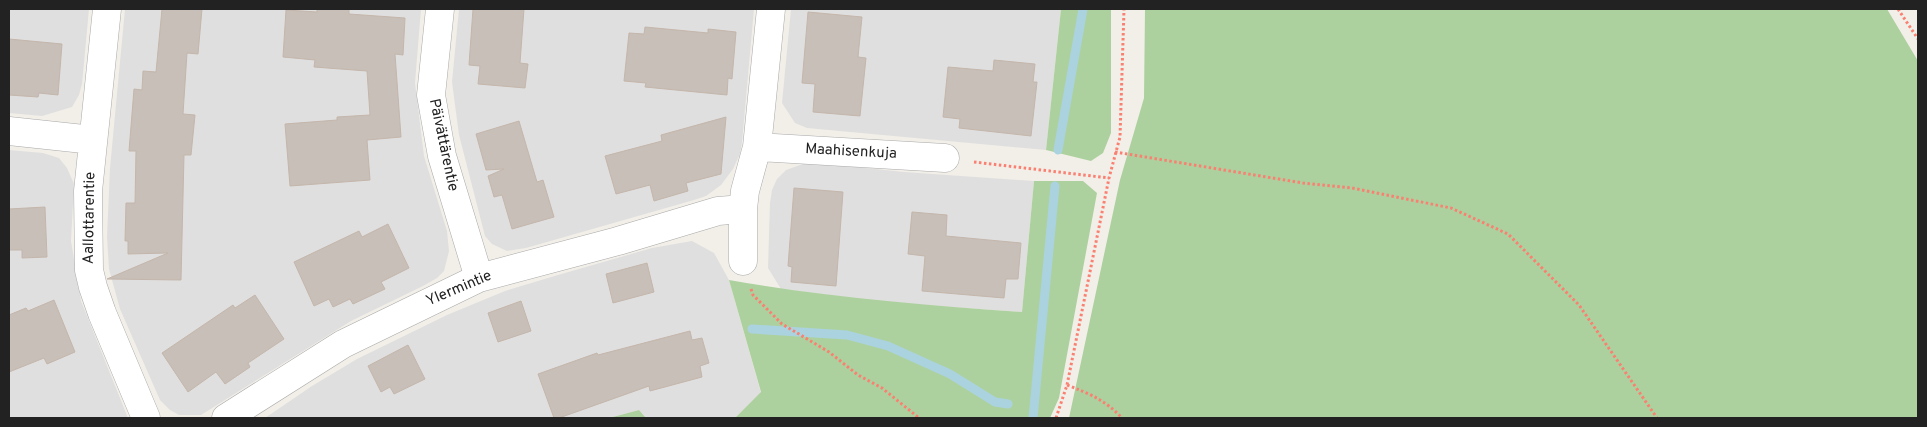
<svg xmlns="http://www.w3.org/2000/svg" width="1927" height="427" viewBox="0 0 1927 427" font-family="Overpass,sans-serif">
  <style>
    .residential { fill: #e0dfdf }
    .forest { fill: #add19e }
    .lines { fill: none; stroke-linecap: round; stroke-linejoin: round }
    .stream { stroke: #aad3df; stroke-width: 9 }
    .building { fill: #c7bfb8; stroke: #c4b6ab }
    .street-casing { stroke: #a9a9a9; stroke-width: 29 }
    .path { stroke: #fa8072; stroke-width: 3; stroke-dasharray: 2.5 2.5; stroke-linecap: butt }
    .street { stroke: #fff; stroke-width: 28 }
    .labels { text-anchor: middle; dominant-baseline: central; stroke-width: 4.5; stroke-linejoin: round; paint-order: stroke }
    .street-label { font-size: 15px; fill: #222; stroke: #fff }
  </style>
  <rect width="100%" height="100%" fill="#f2efe9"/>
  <!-- residential -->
  <path class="residential" d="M9 9H89L82 84 79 95 72 107 42 116 9 113Z
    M125 9H421L415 83 424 156 447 231 449 251 444 271 437 278 423 286 351 321 201 415H179L170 410 160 400 120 309 109 269 107 237 110 168Z
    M459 9H754L742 142 740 154 733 169 721 185 706 196 694 200 526 248 507 251 492 244 485 236 459 135 452 82Z
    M791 9H1061L1046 150 807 128 795 123 782 103Z
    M9 150 43 153 59 158 67 168 74 184 71 241 81 301 128 418H9Z
    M819 163 904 172 1034 181 1022 312 892 303 781 289 768 268 770 203 772 190 777 179 786 170 803 164Z
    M692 241 714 253 729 280 761 393 735 418H646L639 410 609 418H265L312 386 357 359 447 315 505 291 558 275 652 248Z"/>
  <!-- forest -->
  <path class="forest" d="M1061 9H1111V133L1103 153 1091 161 1046 150Z
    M1145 9H1887L1918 61V418H1069L1120 180 1144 98Z
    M1034 181H1083L1097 193 1059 398 1050 418H735L761 392 729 280C826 297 924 305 1022 312Z
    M639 410 646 418H609Z"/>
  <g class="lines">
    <!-- stream -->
    <path class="stream" d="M1058 150 1083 9
      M752 329 847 335 888 346 950 374 995 402 1008 404
      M1033 418 1055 186"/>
  </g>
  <!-- building -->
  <path class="building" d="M162 9H202L198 54 187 53 183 114 195 115 191 155H184L181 280 107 279 168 253 128 254V241H125L126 203H135L136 151H129L134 89 142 90 143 71 156 72Z
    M317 9H349V14L405 18 403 55 395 54 401 137 367 140 370 180 290 186 285 124 337 120V117L370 115 367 71 314 67 315 60 283 57 286 10 317 12Z
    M473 9H524L520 63 528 64 525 88 478 84 480 66 469 65Z
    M808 12 862 17 858 57 866 58 860 116 813 112 815 84 802 83Z
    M645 27 708 33V29L736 32 732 79 728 78 727 95 645 87 646 83 624 81 629 33 644 34Z
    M9 39 62 44 58 95 39 93 38 97 9 95Z
    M994 60 1035 64 1033 82H1037L1031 136 959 128 960 119 943 117 948 67 993 71Z
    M726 117 721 174 686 183 688 191 654 201 650 185 616 194 605 156 662 141 661 135Z
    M519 121 537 182 543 180 554 217 512 229 502 195 494 197 488 176 504 169 486 170 476 134Z
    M794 188 843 192 836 286 791 282 792 267 788 266Z
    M45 207 47 257 22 258V250H9V209Z
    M912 212 947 215 946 236 1021 243 1018 279H1006L1004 298 922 291 925 256 908 254Z
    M388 224 409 268 381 282 385 289 353 304 350 299 333 307 329 299 314 306 294 262 359 231 362 237Z
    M647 263 654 292 613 303 606 274Z
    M255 295 284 339 248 363 250 367 225 384 216 372 188 392 162 353 233 305 235 308Z
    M54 300 75 352 47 364 44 358 9 372V315L26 308 28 311Z
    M521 301 531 331 498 342 488 313Z
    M690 331 692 340 702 338 709 363 700 366 702 377 650 391 649 386 559 418H554L538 374 597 353 598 355Z
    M408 345 425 379 394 394 390 387 381 392 368 366Z"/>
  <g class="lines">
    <!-- street casing -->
    <g class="street-casing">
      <path id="street" d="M107 9 88 191 89 270 93 287 102 313 146 418
        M440 9 431 95 442 156 479 278
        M9 131 93 140
        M757 147 945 158
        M743 261V209L745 191 757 147 771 9
        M226 418 343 344 479 278 618 241 718 211 743 209"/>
    </g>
    <!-- path -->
    <path class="path" d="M1898 9 1918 39
      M1115 152 1303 183 1352 188 1451 208 1508 234 1579 305 1657 418
      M974 162 1109 178
      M751 289 753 295 782 324 829 352 858 375 882 388 919 418
      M1067 385C1090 394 1105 400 1122 418
      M1056 418 1067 385 1109 178 1120 137 1124 9"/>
    <!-- street -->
    <use href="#street" class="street"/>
  </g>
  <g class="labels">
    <!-- street labels -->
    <g class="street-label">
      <text transform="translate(443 145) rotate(78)">Päivättärentie</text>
      <text transform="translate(851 152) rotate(3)">Maahisenkuja</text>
      <text transform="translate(90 218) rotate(-89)">Aallottarentie</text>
      <text transform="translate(459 289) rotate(-23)">Ylermintie</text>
    </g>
  </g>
  <!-- border -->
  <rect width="1927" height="427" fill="none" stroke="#222222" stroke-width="20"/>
</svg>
